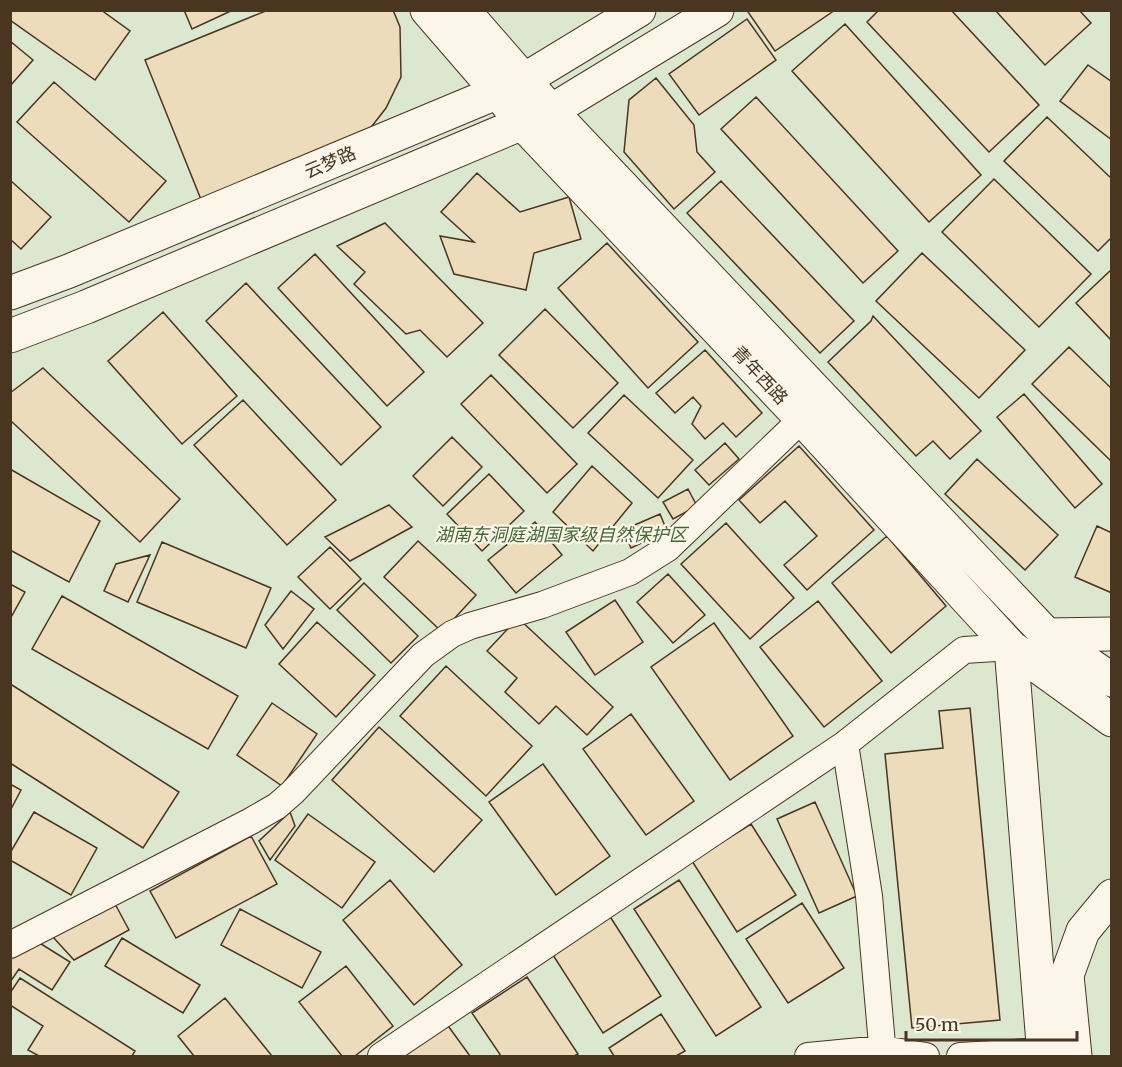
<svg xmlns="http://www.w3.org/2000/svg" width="1122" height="1067" viewBox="0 0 1122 1067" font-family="Merriweather,'Noto Sans SC',serif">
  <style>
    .green { fill: #dce7d0; stroke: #887966; stroke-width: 1.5 }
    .building { fill: #ecdcbc; stroke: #4a3520; stroke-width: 1.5 }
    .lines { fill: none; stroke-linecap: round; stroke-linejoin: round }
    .minor-casing { stroke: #4a3520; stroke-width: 28 }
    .major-casing { stroke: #4a3520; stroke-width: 35 }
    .minor { stroke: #fbf6e9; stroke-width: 26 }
    .major { stroke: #fbf6e9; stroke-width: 33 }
    .labels { text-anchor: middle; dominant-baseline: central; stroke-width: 4.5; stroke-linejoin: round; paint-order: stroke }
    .street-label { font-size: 18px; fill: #4a3520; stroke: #fbf6e9 }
    .park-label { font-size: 18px; font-style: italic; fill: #436837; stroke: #fbf6e9 }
  </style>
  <rect width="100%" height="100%" fill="#fbf6e9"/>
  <!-- green -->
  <path class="green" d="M10 11H1111V1056H11Z"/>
  <!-- building -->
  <path class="building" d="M10 10H101L130 31 95 80 10 20Z
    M184 10H233L192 29Z
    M268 10H393L400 27 401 77 386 108 362 139 202 202 145 60Z
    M751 10H835L775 51 748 12Z
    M879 10H951L1039 105 989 152 867 22Z
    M995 10H1079L1091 23 1045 65Z
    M747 19 776 60 699 115 669 74Z
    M845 24 981 175 929 222 792 71Z
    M10 41 33 60 10 86Z
    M1088 65 1112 82V140L1060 101Z
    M656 78 694 125 697 152 715 172 674 209 624 152 629 100Z
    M54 82 166 181 129 222 17 122Z
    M756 97 898 251 863 283 721 129Z
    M1047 117 1112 179V237L1098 251 1004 161Z
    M477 173 520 212 569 197 581 239 534 253 526 290 454 274 440 236 474 242 441 212Z
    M994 179 1091 274 1039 327 942 232Z
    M10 180 51 217 21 249 10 239Z
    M721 181 854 321 820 353 687 213Z
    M385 223 483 323 447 357 420 330 406 334 354 284 365 272 337 246Z
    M607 243 698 342 648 388 558 288Z
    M922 253 1025 350 979 398 876 301Z
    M315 254 424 372 387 406 278 288Z
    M1112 269V341L1076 303Z
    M246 283 381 427 341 465 206 321Z
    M545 309 618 383 573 428 499 355Z
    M163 312 237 396 182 444 108 361Z
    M873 316 981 431 950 459 933 441 916 456 828 362 871 321Z
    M1069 347 1112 389V462L1032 384Z
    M705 350 762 413 736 437 723 423 705 439 692 424 701 406 693 397 675 413 656 393Z
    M43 368 180 499 140 542 10 420V393Z
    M491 375 577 464 547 493 461 404Z
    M1024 394 1102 484 1075 508 997 417Z
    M624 395 693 460 658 498 588 433Z
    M243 400 336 500 287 545 194 445Z
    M452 437 482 467 443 506 413 476Z
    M725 443 739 459 709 485 695 470Z
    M799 446 874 530 807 590 784 565 817 536 785 501 760 523 739 500Z
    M977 459 1058 535 1025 570 945 494Z
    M592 466 632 503 593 551 553 512Z
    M10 469 100 521 69 582 10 550Z
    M489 474 524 511 482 551 447 514Z
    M688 489 697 506 673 519 663 502Z
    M389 505 412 527 350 561 325 537Z
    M660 514 667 531 631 548 623 530Z
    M535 522 562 555 516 593 488 560Z
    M726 523 794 598 750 639 681 564Z
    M1097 526 1112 533V593L1075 577Z
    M887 536 946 606 891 653 832 583Z
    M418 541 476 595 442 632 384 577Z
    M162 542 271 588 246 648 137 602Z
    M330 547 361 579 330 609 298 577Z
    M150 555 128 602 104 591 116 564Z
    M668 574 705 615 673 643 637 602Z
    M364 583 418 636 391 663 337 610Z
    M10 584 25 592 10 619Z
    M291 591 314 609 283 649 265 625Z
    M62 596 238 696 208 749 32 649Z
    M615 600 643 642 595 675 566 632Z
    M818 601 882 681 824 727 760 647Z
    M518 618 613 707 587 735 556 706 539 724 505 692 517 678 487 651Z
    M317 622 375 675 336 717 279 664Z
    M714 623 793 736 730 780 651 667Z
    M446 666 532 746 486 796 400 716Z
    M12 685 179 792 143 848 10 763V687Z
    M272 703 317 734 282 786 237 755Z
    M970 708 1000 1020 912 1028 885 754 943 748 939 711Z
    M631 714 694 801 646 835 583 749Z
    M379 727 482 820 434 872 332 780Z
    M543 764 610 856 556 895 489 802Z
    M10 784 21 790 10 811Z
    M815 802 857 896 819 913 777 819Z
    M34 812 97 848 71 895 10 860V853Z
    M290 812 295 826 270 860 259 841Z
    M308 814 375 862 342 908 275 860Z
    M751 824 796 895 737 932 692 861Z
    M251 836 277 884 176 938 150 891Z
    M390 880 462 965 414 1005 343 920Z
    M679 880 761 1007 716 1036 634 909Z
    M114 902 129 930 74 960 52 936Z
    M802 903 844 968 788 1003 746 939Z
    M240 909 321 952 302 988 221 945Z
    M609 915 661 996 603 1033 551 952Z
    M122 938 200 985 183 1013 105 966Z
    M38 942 70 962 52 990 19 969 10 982V957Z
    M346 966 393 1026 355 1056H342L299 1002Z
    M527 977 578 1054 574 1056H501L472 1013Z
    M20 978 135 1051 132 1056H39L28 1050 43 1026 10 1005V993Z
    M225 998 272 1056H194L178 1036Z
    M661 1014 685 1051 676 1056H614L609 1048Z
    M446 1023 470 1056H398Z"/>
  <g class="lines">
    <!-- minor casing -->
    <g class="minor-casing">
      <path id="minor" d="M845 744 869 896 883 1056
        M10 945 251 821 277 806 293 792 423 655 452 634 470 626 542 605 630 572 668 548 802 419
        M381 1056 845 744 964 650 1011 647
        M808 1056 882 1049 926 1056
        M960 1056 1043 1051"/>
    </g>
    <!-- major casing -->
    <g class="major-casing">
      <path id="major" d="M427 10 498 92 521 122 802 419 1011 647 1112 720
        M463 10 551 111 1047 635 1112 680
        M10 293 69 271 498 92 524 80 639 10
        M10 336 86 307 551 111 717 10
        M1047 635 1112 634
        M1011 647 1044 1056
        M1075 1056 1067 975 1083 931 1112 896"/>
    </g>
    <!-- minor -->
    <use href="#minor" class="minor"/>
    <!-- major -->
    <use href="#major" class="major"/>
  </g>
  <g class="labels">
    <!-- street labels -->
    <g class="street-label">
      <text transform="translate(330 162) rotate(-23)">云梦路</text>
      <text transform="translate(760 375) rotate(47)">青年西路</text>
    </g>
    <!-- park labels -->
    <g class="park-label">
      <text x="561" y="534">湖南东洞庭湖国家级自然保护区</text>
    </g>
  </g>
  <!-- border -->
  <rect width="1122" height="1067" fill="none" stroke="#4a3520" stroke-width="24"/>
  <!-- scale -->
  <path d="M906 1031v9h171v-9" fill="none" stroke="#4a3520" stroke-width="3"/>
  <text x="915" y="1031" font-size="18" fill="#4a3520" stroke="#fbf6e9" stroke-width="4.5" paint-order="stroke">50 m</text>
</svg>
